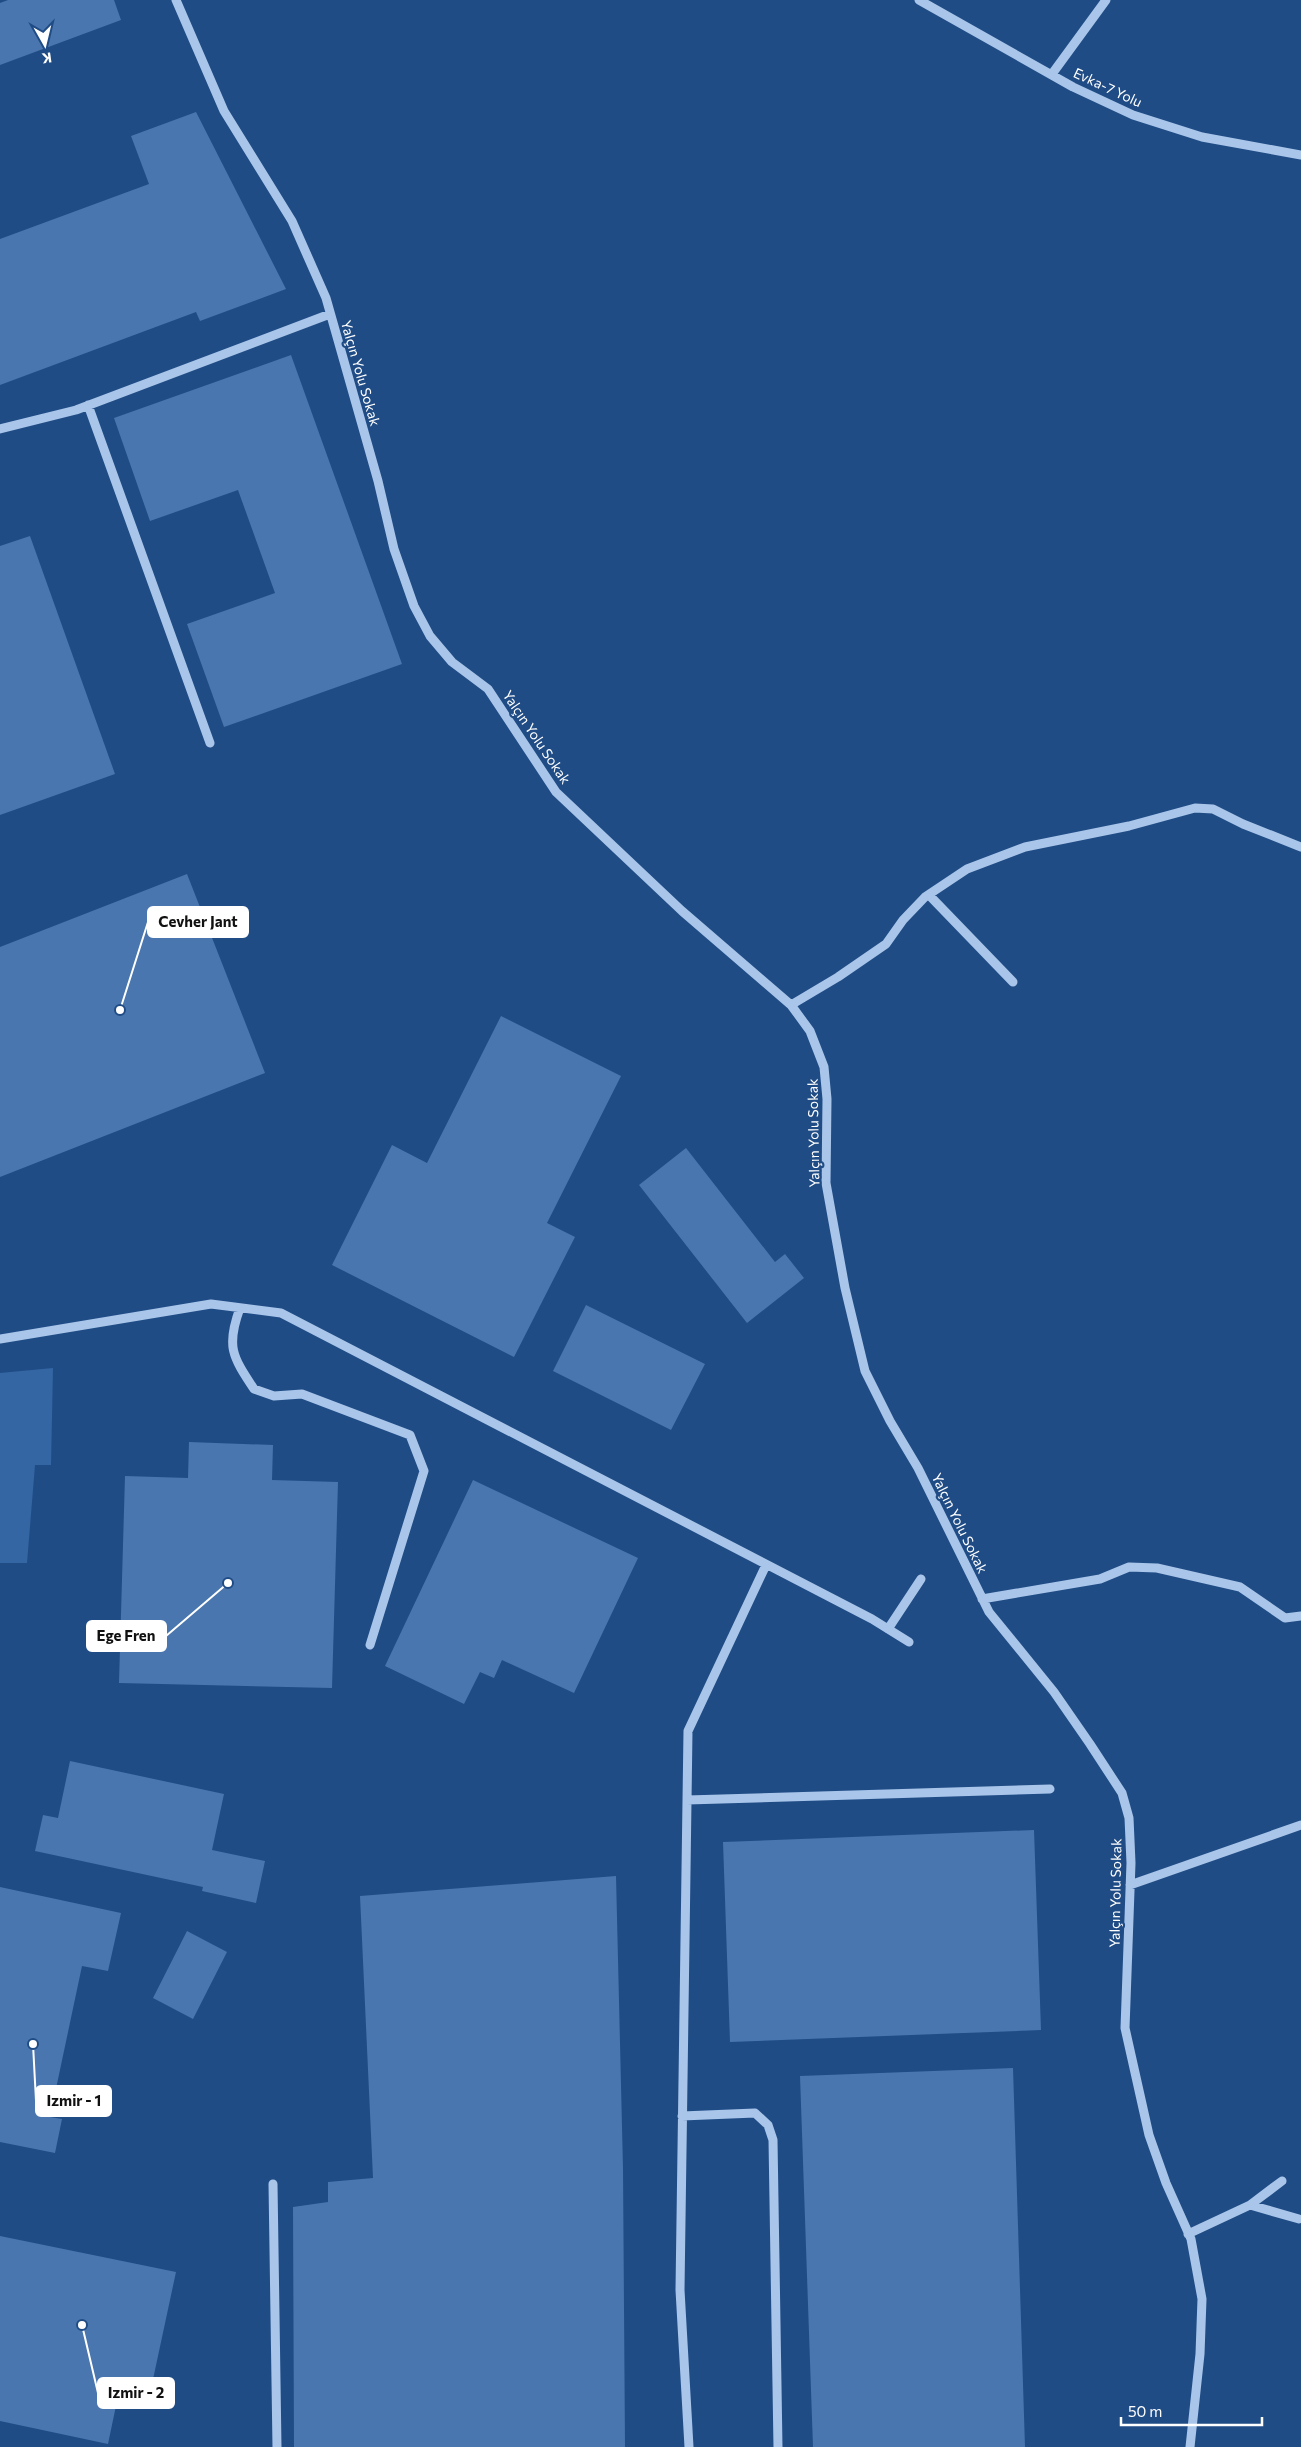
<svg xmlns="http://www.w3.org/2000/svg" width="1301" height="2447" viewBox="0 0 1301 2447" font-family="Commissioner,sans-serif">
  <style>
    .green { fill: #3466a3 }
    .building { fill: #4976ae }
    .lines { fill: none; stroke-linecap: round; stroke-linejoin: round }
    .minor { stroke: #a9c6ea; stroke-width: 9 }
    .labels { text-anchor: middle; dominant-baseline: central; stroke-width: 4.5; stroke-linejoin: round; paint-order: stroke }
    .street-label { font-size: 14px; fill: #fff; stroke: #204c86 }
    .leader { fill: none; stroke: #fff; stroke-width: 2 }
    .callout-dot { fill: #fff; stroke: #204c86; stroke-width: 2 }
    .callout { fill: #fff; stroke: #fff; stroke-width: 2 }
    .callout-label { font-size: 15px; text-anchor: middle; font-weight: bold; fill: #111 }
  </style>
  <rect width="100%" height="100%" fill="#204c86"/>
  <!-- green -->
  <path class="green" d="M53 1368 51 1465H35L27 1563H0V1373Z"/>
  <!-- building -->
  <path class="building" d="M8 0H114L121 20 0 65V3Z
    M196 112 286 289 200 321 196 312 0 385V239L149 184 131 136Z
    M291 355 402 664 224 727 187 624 275 593 238 490 150 521 114 418Z
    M30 536 115 774 0 815V546Z
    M187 874 265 1073 0 1177V947Z
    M501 1016 621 1076 547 1223 575 1237 514 1357 332 1265 392 1145 427 1163Z
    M686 1148 775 1262 785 1254 804 1278 747 1323 639 1185Z
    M586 1305 705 1364 671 1430 553 1371Z
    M189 1442 273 1445 272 1480 338 1482 332 1688 119 1683 125 1476 188 1478Z
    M473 1480 638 1558 574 1693 502 1660 494 1678 480 1672 464 1704 385 1666Z
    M70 1761 224 1794 212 1850 265 1861 256 1903 202 1891 203 1887 35 1851 43 1815 58 1818Z
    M1034 1830 1041 2030 730 2042 723 1842Z
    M616 1876 623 2168 625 2447H294L293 2207 328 2202V2182L373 2178 360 1896Z
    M0 1887 121 1913 108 1971 82 1966 50 2117 62 2119 55 2153 0 2142Z
    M187 1931 227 1952 193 2019 153 1998Z
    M1013 2068 1025 2447H813L800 2076Z
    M0 2236 176 2272 152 2384 122 2377 108 2444 0 2421Z"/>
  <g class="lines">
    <!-- minor -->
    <path class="minor" d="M176 0 224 111 292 221 326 298 378 481 394 549 414 606 430 636 452 662 488 689 556 792 682 911 791 1005 810 1031 824 1067 827 1099 826 1183 845 1288 865 1371 890 1421 918 1468 989 1612 1054 1692 1090 1744 1122 1793 1129 1818 1131 1863 1125 2028 1149 2135 1166 2183 1191 2239 1202 2299 1200 2354 1190 2447
      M919 0 1073 87 1133 115 1202 137 1301 155
      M1052 74 1106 0
      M88 405 210 743
      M0 429 76 410 330 314
      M929 895 1013 982
      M791 1005 838 977 886 944 903 920 925 897 967 869 1025 847 1129 826 1195 808 1213 809 1243 824 1301 847
      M240 1308C226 1346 232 1356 254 1389L274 1396 302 1394 410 1435 424 1471 370 1645
      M0 1339 211 1304 281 1313 872 1619 909 1642
      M982 1599 1100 1579 1129 1567 1157 1568 1240 1587 1285 1618 1301 1616
      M888 1629 921 1579
      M687 1800 1050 1789
      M1130 1885 1301 1825
      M682 2116 755 2113 768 2125 773 2140 778 2447
      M273 2184 277 2447
      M1250 2205 1282 2181
      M1188 2234 1250 2205 1299 2219
      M689 2447 680 2290 688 1731 766 1565"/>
  </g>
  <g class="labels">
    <!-- street labels -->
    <g class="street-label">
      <text transform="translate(1108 87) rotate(25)">Evka-7 Yolu</text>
      <text transform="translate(361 373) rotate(74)">Yalçın Yolu Sokak</text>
      <text transform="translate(537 737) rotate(56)">Yalçın Yolu Sokak</text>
      <text transform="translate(813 1133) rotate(-91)">Yalçın Yolu Sokak</text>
      <text transform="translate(960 1523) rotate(64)">Yalçın Yolu Sokak</text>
      <text transform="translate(1115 1893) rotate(-89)">Yalçın Yolu Sokak</text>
    </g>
  </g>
  <!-- callouts -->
  <path class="leader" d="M120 1010L148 922M228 1583L166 1636M33 2044L36 2101M82 2325L98 2393"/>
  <g class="callout-dot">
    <circle cx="120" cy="1010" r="5"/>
    <circle cx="228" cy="1583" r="5"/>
    <circle cx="33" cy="2044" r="5"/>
    <circle cx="82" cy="2325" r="5"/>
  </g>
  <g class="callout">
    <rect x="148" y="907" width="100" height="30" rx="5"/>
    <rect x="87" y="1621" width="79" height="30" rx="5"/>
    <rect x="36" y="2086" width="75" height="30" rx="5"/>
    <rect x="98" y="2378" width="76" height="30" rx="5"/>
  </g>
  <g class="callout-label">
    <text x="198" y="927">Cevher Jant</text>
    <text x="126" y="1641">Ege Fren</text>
    <text x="74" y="2106">Izmir - 1</text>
    <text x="136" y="2398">Izmir - 2</text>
  </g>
  <!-- north arrow -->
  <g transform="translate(45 45) rotate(172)" stroke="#204c86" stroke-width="4" paint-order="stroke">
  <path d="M0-4L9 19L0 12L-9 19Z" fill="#ffffff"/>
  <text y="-8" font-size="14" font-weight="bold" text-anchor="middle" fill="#ffffff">K</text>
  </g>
  <!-- scale -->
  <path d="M1121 2417v8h141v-8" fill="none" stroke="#ffffff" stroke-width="2.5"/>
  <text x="1128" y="2417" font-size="15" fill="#ffffff" stroke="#204c86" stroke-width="4" paint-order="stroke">50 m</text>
</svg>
